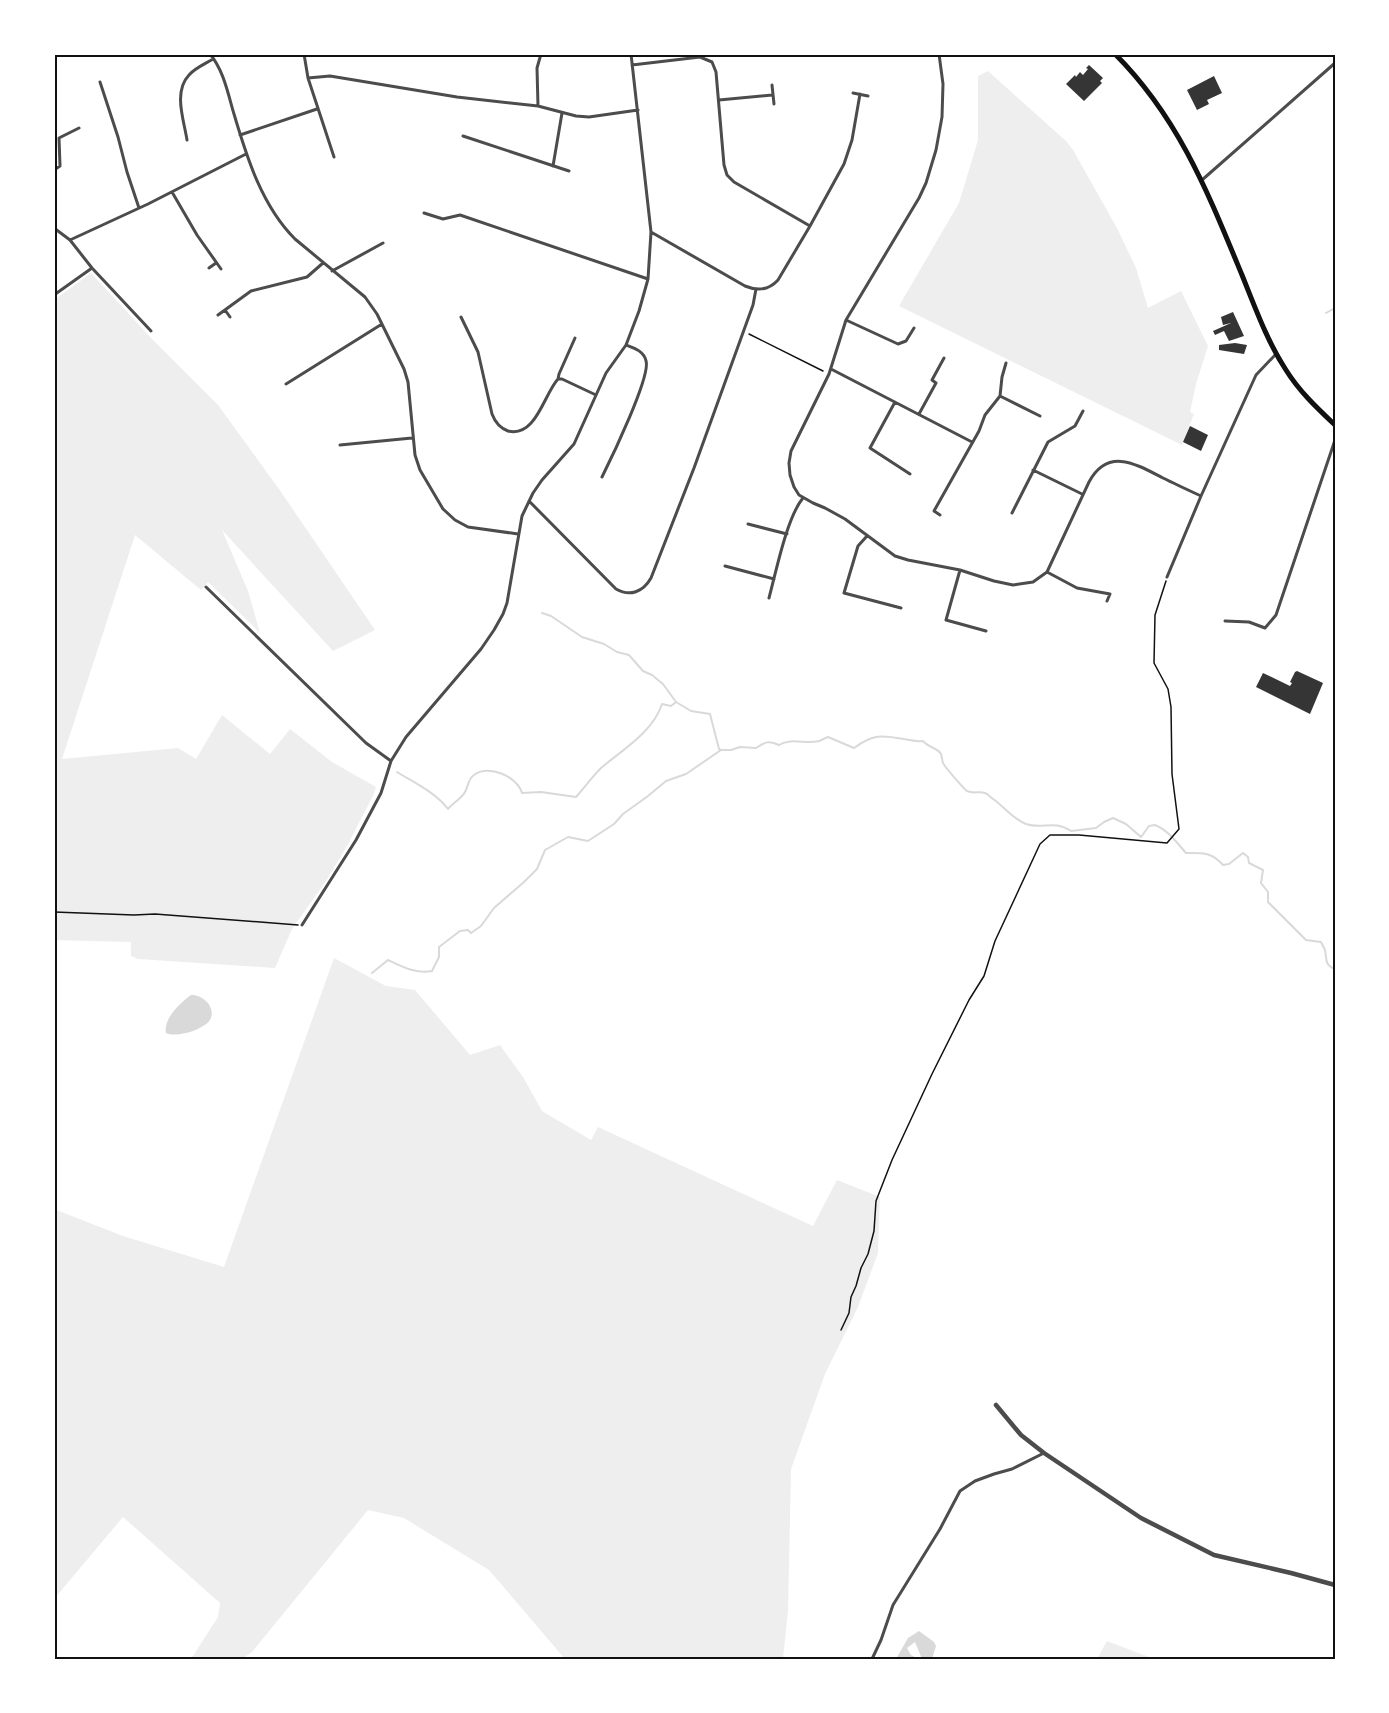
<svg xmlns="http://www.w3.org/2000/svg" width="1389" height="1713" viewBox="0 0 1389 1713" font-family="Manrope,sans-serif">
  <style>
    .green { fill: #eee }
    .water { fill: #d9d9d9 }
    .lines { fill: none; stroke-linecap: round; stroke-linejoin: round }
    .stream { stroke: #d9d9d9; stroke-width: 2 }
    .building { fill: #353535 }
    .path { stroke: #111; stroke-width: 1.5 }
    .minor { stroke: #4c4c4c; stroke-width: 3 }
    .tertiary { stroke: #4c4c4c; stroke-width: 4.5 }
    .trunk { stroke: #111; stroke-width: 5 }
    .neatline { fill: none; stroke: #111; stroke-width: 2 }
  </style>
  <rect width="100%" height="100%" fill="#fff"/>
  <!-- green -->
  <path class="green" d="M988 71 1066 141 1073 150 1118 230 1136 268 1148 308 1181 291 1208 346 1196 384 1190 412 1194 414 1182 445 899 306 959 203 978 140V76Z
    M91 273 152 339 218 405 279 489 375 630 333 651 222 530 248 591 260 633 208 582 201 590 135 535 62 759 178 748 196 759 222 715 270 754 290 729 332 762 376 787 373 796 347 846 326 881 292 929 275 968 138 959 131 956V942L54 940V300Z
    M334 958 386 986 415 990 470 1055 500 1045 523 1077 542 1111 591 1140 598 1127 813 1226 837 1180 880 1197 878 1253 858 1307 825 1374 791 1469 788 1611 783 1659H565L489 1570 404 1518 368 1510 252 1652 242 1659H191L218 1617 220 1603 123 1517 54 1599V1209L123 1236 224 1267Z
    M1107 1641 1154 1659H1097Z"/>
  <!-- water -->
  <path class="water" d="M191 995C202 994 217 1007 210 1020 203 1030 177 1038 166 1033 163 1019 180 1003 191 995Z
    M919 1631 934 1642 936 1646 932 1659H922L915 1642 907 1648 911 1655 918 1659H896L908 1638Z"/>
  <g class="lines">
    <!-- stream -->
    <path class="stream" d="M1326 313 1335 308
      M542 613 551 616 582 637 604 644 617 652 629 655 643 671 652 675 663 684 676 702 691 711 710 714 719 749 721 750
      M721 750H731L740 747 756 748C765 742 769 740 779 745 792 737 806 745 819 741 822 740 825 738 828 737L854 748C873 734 881 735 904 739 911 740 915 742 923 741 929 748 938 748 941 754 942 757 942 760 943 763 944 766 964 789 967 791 973 794 979 791 985 793 988 794 990 797 993 799 1005 807 1011 818 1026 824 1043 830 1053 819 1071 831L1096 828 1104 822 1113 818 1126 824 1141 837 1149 826 1155 825C1168 830 1177 843 1186 853 1203 853 1212 852 1223 865L1229 864 1243 853 1248 857 1249 863 1263 870 1261 883 1268 892V902L1306 940 1321 942C1321 942 1325 950 1325 950 1327 959 1324 965 1335 969
      M397 772C415 783 436 793 448 809 453 803 462 798 465 792 468 787 468 779 474 775 488 764 517 776 522 793L541 792 576 797C585 787 592 777 601 768 622 750 653 732 662 704L671 706 676 702
      M372 973 388 960C403 967 416 974 432 971L439 957V947L460 931 468 930 471 933 481 926 494 908 524 882 537 869 545 850 568 837 588 841 614 824 623 814 648 796 666 781 686 774 721 750"/>
  </g>
  <!-- building -->
  <path class="building" d="M1089 65 1103 78 1100 81 1102 83 1084 101 1066 84 1075 75 1076 77 1080 72 1083 75 1088 69 1086 68Z
    M1214 76 1222 93 1207 100 1209 104 1197 110 1187 90Z
    M1233 312 1244 336 1229 341 1224 331 1215 335 1213 331 1231 323 1223 325 1221 317Z
    M1235 343 1247 345 1244 354 1219 350V345Z
    M1190 426 1208 435 1201 451 1183 442Z
    M1297 671 1323 683 1310 714 1256 687 1263 673 1290 686 1292 683 1290 682 1295 672Z"/>
  <g class="lines">
    <!-- path -->
    <path class="path" d="M749 334 823 371
      M54 912 134 915 155 914 298 925
      M841 1330 849 1313 851 1297 856 1286 861 1268 868 1254 874 1231 876 1201 892 1160 932 1074 969 1000 984 976 995 941 1040 844 1050 835H1079L1167 843 1179 829 1172 774 1171 707 1168 689 1154 663 1155 615 1166 581"/>
    <!-- minor -->
    <path class="minor" d="M210 54C224 71 228 94 234 114 247 158 262 206 295 239L365 297 377 314 404 369 408 382 415 455 420 470 443 509 455 520 468 527 518 534
      M304 54 308 78 334 157
      M939 54 943 84 942 117 936 150 926 183 919 198 846 320 829 374 791 451 789 463 790 475 794 487 799 495 813 503 825 508 845 519 895 556 908 560 960 570 994 581 1013 585 1033 582 1047 572 1089 482C1108 447 1136 464 1163 478 1175 484 1188 490 1201 496
      M632 65 700 57 712 62 716 72 724 165 727 175 734 182 810 226 778 280C769 290 757 291 745 286L651 232
      M308 78 330 76 457 97 538 106 576 116 589 117 638 110
      M100 82 118 137 127 172 139 208
      M772 85 774 104
      M853 93 868 96
      M719 100 772 95
      M538 106 537 68 541 54
      M240 135 317 109
      M463 136 569 171
      M187 140C184 120 173 92 189 75 195 68 205 64 213 59
      M553 166 562 113
      M54 170 60 166 59 138 79 128
      M1202 180 1335 63
      M172 192 197 235 221 269
      M424 213 443 219 460 215 648 279
      M810 226 844 164 852 140 860 94
      M54 228 70 240 92 268 151 331
      M70 240 148 204 246 154
      M209 268 216 263
      M332 271 383 243
      M54 295 92 268
      M225 310 230 317
      M218 315 251 291 307 277 323 263
      M461 317 478 352 492 414C495 422 500 428 508 431 536 438 544 394 558 379H562L596 395
      M846 320 898 344 906 341 914 328
      M831 369 972 442
      M558 379 559 374 575 338
      M286 384 382 324
      M1000 396 1040 416
      M895 402 870 448 910 474
      M919 414 936 383 932 380 944 358
      M340 445 412 438
      M1033 470 1082 494
      M602 477C611 459 651 376 646 361 644 351 634 348 626 345
      M529 501 616 589C630 597 643 592 651 578L694 468 753 305 756 289
      M1012 513 1048 442 1075 426 1083 411
      M940 515 934 511 979 431 985 415 1000 396 1002 377 1006 363
      M748 524 787 534
      M867 536 858 546 844 593 901 608
      M725 566 774 579
      M960 570 946 620 986 631
      M1047 572 1077 588 1110 594 1107 601
      M1167 577 1201 496 1256 375 1276 354
      M206 587 366 743 391 761
      M769 598C776 572 787 517 803 498
      M1225 621 1249 622 1265 628 1276 615 1335 440
      M302 925 356 840 381 793 391 761 406 737 481 649 494 630 503 614 507 603 522 516 533 493 542 480 574 444 606 373 626 345 639 311 648 279 651 232 631 54
      M872 1659 881 1640 893 1605 940 1529 960 1491 975 1481 994 1474 1012 1469 1044 1453"/>
    <!-- tertiary -->
    <path class="tertiary" d="M996 1405 1021 1435 1044 1453 1141 1518 1214 1555 1291 1573 1335 1585"/>
    <!-- trunk -->
    <path class="trunk" d="M1115 54C1179 118 1208 193 1242 275 1255 307 1267 341 1286 370 1299 391 1317 408 1335 425"/>
  </g>
  <!-- border -->
  <rect width="1389" height="1713" fill="none" stroke="#ffffff" stroke-width="111"/>
  <rect x="56" y="56" width="1278" height="1602" class="neatline"/>
</svg>
